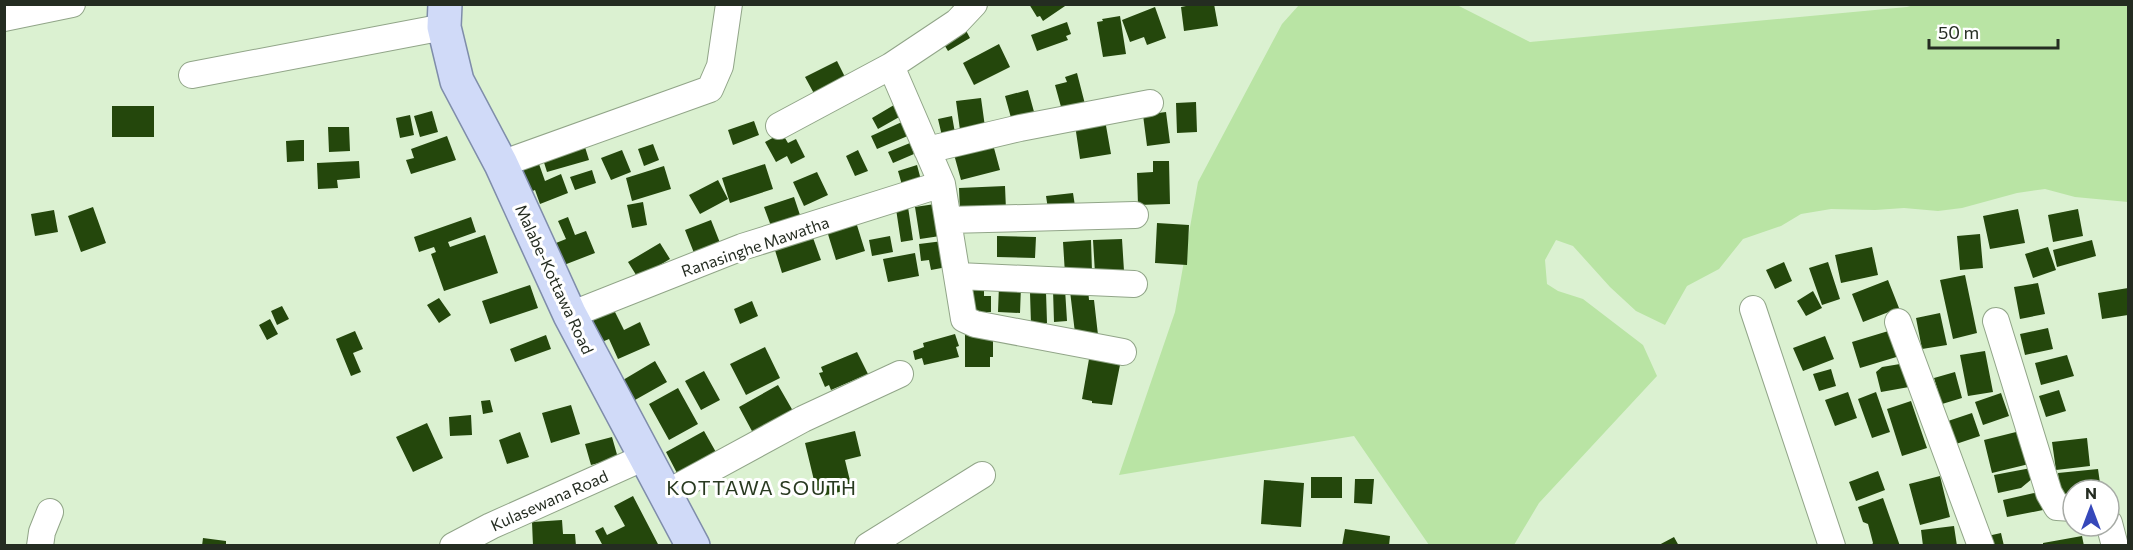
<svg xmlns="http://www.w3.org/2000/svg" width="2133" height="550" viewBox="0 0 2133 550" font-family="Commissioner,sans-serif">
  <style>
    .green { fill: #b9e4a4 }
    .building { fill: #24470c }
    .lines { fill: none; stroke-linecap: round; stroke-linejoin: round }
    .minor-casing { stroke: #91a588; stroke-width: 28 }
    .major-casing { stroke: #7f8daa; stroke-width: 36 }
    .minor { stroke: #fff; stroke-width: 26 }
    .major { stroke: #d0daf8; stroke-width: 33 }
    .labels { text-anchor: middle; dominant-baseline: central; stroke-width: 6; stroke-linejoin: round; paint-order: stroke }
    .street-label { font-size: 16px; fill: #242c21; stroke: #fff }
    .quarter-label { font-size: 20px; letter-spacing: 1.5px; fill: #293a21; stroke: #fff }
  </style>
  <rect width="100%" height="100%" fill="#dbf1d1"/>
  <!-- green -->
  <path class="green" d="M1299 5H1457L1530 42 1907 7 1914 5H2128V202L2075 197 2045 189 2017 193 1962 208 1938 211 1904 208 1875 210 1831 209 1801 214 1781 226 1743 239 1719 269 1687 286 1665 325 1636 311 1610 287 1573 246 1556 240 1545 260 1547 284 1558 291 1583 299 1643 345 1657 376 1539 503 1514 545H1429L1354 436 1119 475 1175 312 1198 182 1282 24Z"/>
  <!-- building -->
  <path class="building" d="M1029 4H1068L1043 21 1040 16 1037 17Z
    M1196 4H1214L1218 26 1184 31 1181 7Z
    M1155 7 1166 38 1147 45 1144 37 1130 42 1122 20Z
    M1120 16 1126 54 1103 57 1097 22 1103 21 1102 19Z
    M1067 22 1071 34 1066 36 1068 40 1037 51 1031 35Z
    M963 25 970 38 948 51 940 38Z
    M999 44 1010 67 974 85 963 63Z
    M837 61 848 83 817 99 805 77Z
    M1077 73 1086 108 1063 114 1055 85 1067 82 1065 77Z
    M1028 90 1036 119 1013 125 1005 96Z
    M981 98 985 127 960 130 956 101Z
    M1196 102 1197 132 1177 133 1176 103Z
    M894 105 901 116 878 129 872 118Z
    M112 106H154V137H112Z
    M432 111 438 132 420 137 414 116Z
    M1166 112 1170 143 1147 146 1143 115Z
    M410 115 414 135 400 138 396 118Z
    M952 116 955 133 942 136 938 119Z
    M1105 120 1111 154 1080 159 1075 125Z
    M754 121 759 135 733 145 728 130Z
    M904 121 910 135 877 149 871 136Z
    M328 127H349L350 151 329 152Z
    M782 133 788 143 796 139 805 157 791 164 787 156 776 162 765 142Z
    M447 136 456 160 411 174 406 160 414 158 411 149Z
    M991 137 1000 170 961 180 952 147Z
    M300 140H304V161L287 162 286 141Z
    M910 143 914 154 893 163 888 152Z
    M653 144 659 160 644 166 638 149Z
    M585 147 589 160 547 172 541 153 575 151Z
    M622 150 631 172 611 180 601 158Z
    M858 150 868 171 855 176 846 156Z
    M359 161 360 178 337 180 338 188 318 189 317 163Z
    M1153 161H1169L1170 204 1138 205 1137 173 1153 172Z
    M539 164 545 181 561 174 568 193 540 204 535 190 525 194 517 172Z
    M765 164 773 189 730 203 722 178Z
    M917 165 921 180 902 185 898 171Z
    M664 166 671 189 632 201 626 178Z
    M592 170 596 183 575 190 570 177Z
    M817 172 828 195 804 206 793 182Z
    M718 180 728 199 700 214 689 195Z
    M1005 186 1006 210 960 212 959 188Z
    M1073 193 1075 206 1048 209 1046 196Z
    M794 197 800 215 771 226 764 207Z
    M643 202 647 225 632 228 627 205Z
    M935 204 940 236 920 239 915 207Z
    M93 207 106 243 81 252 68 216Z
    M908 207 913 240 901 242 896 209Z
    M2018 209 2025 243 1990 249 1983 216Z
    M2078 209 2083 236 2053 242 2048 215Z
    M54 210 58 232 35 236 31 214Z
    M471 217 476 232 448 242 450 247 485 235 498 273 444 291 431 254 436 252 434 247 419 252 414 237Z
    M568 217 575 235 586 231 595 253 564 265 556 243 566 239 558 221Z
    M711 220 722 248 696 258 685 230Z
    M856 222 865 251 836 260 827 231Z
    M1157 223 1189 225 1187 265 1155 263Z
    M1980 234 1983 268 1960 270 1957 236Z
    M812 235 821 260 782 273 774 247Z
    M890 236 893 252 872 256 869 240Z
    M997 236 1036 237 1035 258 997 257Z
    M1122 239 1124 271 1095 273 1093 240Z
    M1091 240 1092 272 1065 274 1063 242Z
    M2092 240 2096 256 2057 267 2053 250Z
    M943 241 947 267 931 270 929 260 921 261 919 244Z
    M660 243 670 259 638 278 628 262Z
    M1872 247 1878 275 1841 283 1835 255Z
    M2048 247 2056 270 2033 278 2025 254Z
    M915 253 919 276 888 282 883 259Z
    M1784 262 1792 281 1775 289 1766 270Z
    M1828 262 1840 299 1822 305 1809 268Z
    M1965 275 1977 333 1953 339 1940 280Z
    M1888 280 1899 308 1863 322 1852 294Z
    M2038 283 2045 314 2020 319 2014 287Z
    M530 285 538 308 490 324 482 301Z
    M984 285V296H991V312H968V286Z
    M999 285 1021 286 1020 313 998 312Z
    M1088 288 1089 300H1094L1098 335 1088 336 1087 332 1075 333 1070 291Z
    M2128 288V315L2102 319 2098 293Z
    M1065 289 1067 321 1054 322 1053 290Z
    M1813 291 1822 308 1806 316 1797 301Z
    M1046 292 1047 323 1031 324 1030 293Z
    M439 298 451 315 439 323 427 305Z
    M752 301 758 316 740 324 734 309Z
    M282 306 289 319 277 325 271 311Z
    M614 310 624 330 640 322 650 345 618 359 609 339 597 344 587 322Z
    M1940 313 1947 345 1922 349 1916 318Z
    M270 319 278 334 267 340 259 325Z
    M965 328H993V357H990V367H965Z
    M2048 328 2053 349 2025 355 2020 334Z
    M1895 329 1903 355 1860 368 1852 342Z
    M355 331 363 349 353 353 361 372 351 376 336 339Z
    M955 334 959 346 956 347 959 357 924 365 922 358 915 360 913 351 924 347 923 343Z
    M546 335 551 349 515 362 510 349Z
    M1825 336 1834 359 1803 371 1793 348Z
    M765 347 780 378 746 395 730 364Z
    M1985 351 1993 392 1968 396 1960 355Z
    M857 352 868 374 831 390 829 385 825 387 819 373 823 372 821 367Z
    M2067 355 2074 376 2041 385 2035 363Z
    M1089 359 1120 365 1112 405 1092 403V401L1082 399Z
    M655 361 667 382 635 400 623 380Z
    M1900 364 1908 369 1909 387 1881 392 1876 372 1882 367Z
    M1831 369 1836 386 1819 391 1813 374Z
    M704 371 720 400 701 410 685 381Z
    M1955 372 1962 398 1942 404 1934 378Z
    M778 385 793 411 753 433 739 407Z
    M678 388 698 424 669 440 649 404Z
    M2059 390 2066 411 2046 417 2039 396Z
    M1848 392 1857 418 1835 426 1825 400Z
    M1876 392 1890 432 1872 438 1858 399Z
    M2001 393 2009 416 1983 425 1975 402Z
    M490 400 493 412 483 414 481 401Z
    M1911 401 1927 448 1902 456 1887 409Z
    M571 405 580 434 551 443 542 413Z
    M1972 413 1980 436 1956 444 1948 421Z
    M471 415 472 435 450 436 449 417Z
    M427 423 443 458 413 472 396 437Z
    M704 431 717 454 678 475 666 452Z
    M855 431 861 456 845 460 852 489 818 497 805 443Z
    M2020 431 2029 464 1992 473 1984 440Z
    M520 432 529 457 507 464 499 440Z
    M612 437 618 458 591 465 585 444Z
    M2087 438 2090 466 2056 470 2052 442Z
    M2031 468 2033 478 2021 488 1998 493 1994 475Z
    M2098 469 2101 490H2073V499L2061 500 2058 473Z
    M1878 471 1885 490 1856 501 1849 482Z
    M1940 476 1950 517 1920 525 1909 484Z
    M1311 477H1342V498H1311Z
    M1355 479H1374L1372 504 1354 503Z
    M1264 480 1304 483 1301 527 1261 524Z
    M2039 492 2043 510 2007 517 2003 500Z
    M633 496 659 546H603L595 531 603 527 607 535 625 526 614 506Z
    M1883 498 1889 515 1900 546H1871L1873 543 1868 524 1863 522 1858 507Z
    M562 520 563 534H575L576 546H533L532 522Z
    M1954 526 1957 546H1923L1921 530Z
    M1345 529 1390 536 1389 546H1342Z
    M2001 533 2004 546H1985L1983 537Z
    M2082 536 2084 546H2043V543Z
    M1674 537 1679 546H1657Z
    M203 538 226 541V546H202Z"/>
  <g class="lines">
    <!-- minor casing -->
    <g class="minor-casing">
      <path id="minor" d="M974 4 957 22 891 66 942 184 964 319 975 324 1123 352
        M4 18 72 4
        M192 75 444 27
        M779 126 891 66
        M927 150 1020 128 1150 103
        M501 164 710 89 720 66 729 4
        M948 220 1135 215
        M958 276 1134 284
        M1753 309 1832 546
        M570 315 742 247 942 184
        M1996 321 2049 493 2057 507 2073 508
        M1898 322 1981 546
        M665 494 803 419 900 374
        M2109 523 2115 546
        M40 546 42 532 50 512
        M453 546 491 526 645 457
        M868 546 982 475"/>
    </g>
    <!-- major casing -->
    <g class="major-casing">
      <path id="major" d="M445 4 444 27 457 81 501 164 570 315 693 546"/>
    </g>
    <!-- minor -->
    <use href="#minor" class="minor"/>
    <!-- major -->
    <use href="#major" class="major"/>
  </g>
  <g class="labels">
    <!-- street labels -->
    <g class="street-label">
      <text transform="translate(755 246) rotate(-19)">Ranasinghe Mawatha</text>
      <text transform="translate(555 279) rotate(65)">Malabe-Kottawa Road</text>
      <text transform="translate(549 500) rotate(-24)">Kulasewana Road</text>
    </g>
    <!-- quarter labels -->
    <g class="quarter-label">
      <text x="762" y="487">KOTTAWA SOUTH</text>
    </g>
  </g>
  <!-- border -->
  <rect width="2133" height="550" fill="none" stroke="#242c21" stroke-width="12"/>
  <!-- north arrow -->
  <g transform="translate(2091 508)"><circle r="28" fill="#ffffff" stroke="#a7aba6" stroke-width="1.5"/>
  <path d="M0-4.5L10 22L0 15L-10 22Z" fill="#3648ba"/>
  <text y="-9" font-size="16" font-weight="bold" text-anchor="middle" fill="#242c21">N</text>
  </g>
  <!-- scale -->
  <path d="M1929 39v9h129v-9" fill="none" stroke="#242c21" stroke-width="3"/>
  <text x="1938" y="39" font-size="18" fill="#242c21" stroke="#ffffff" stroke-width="4.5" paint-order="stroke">50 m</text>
</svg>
